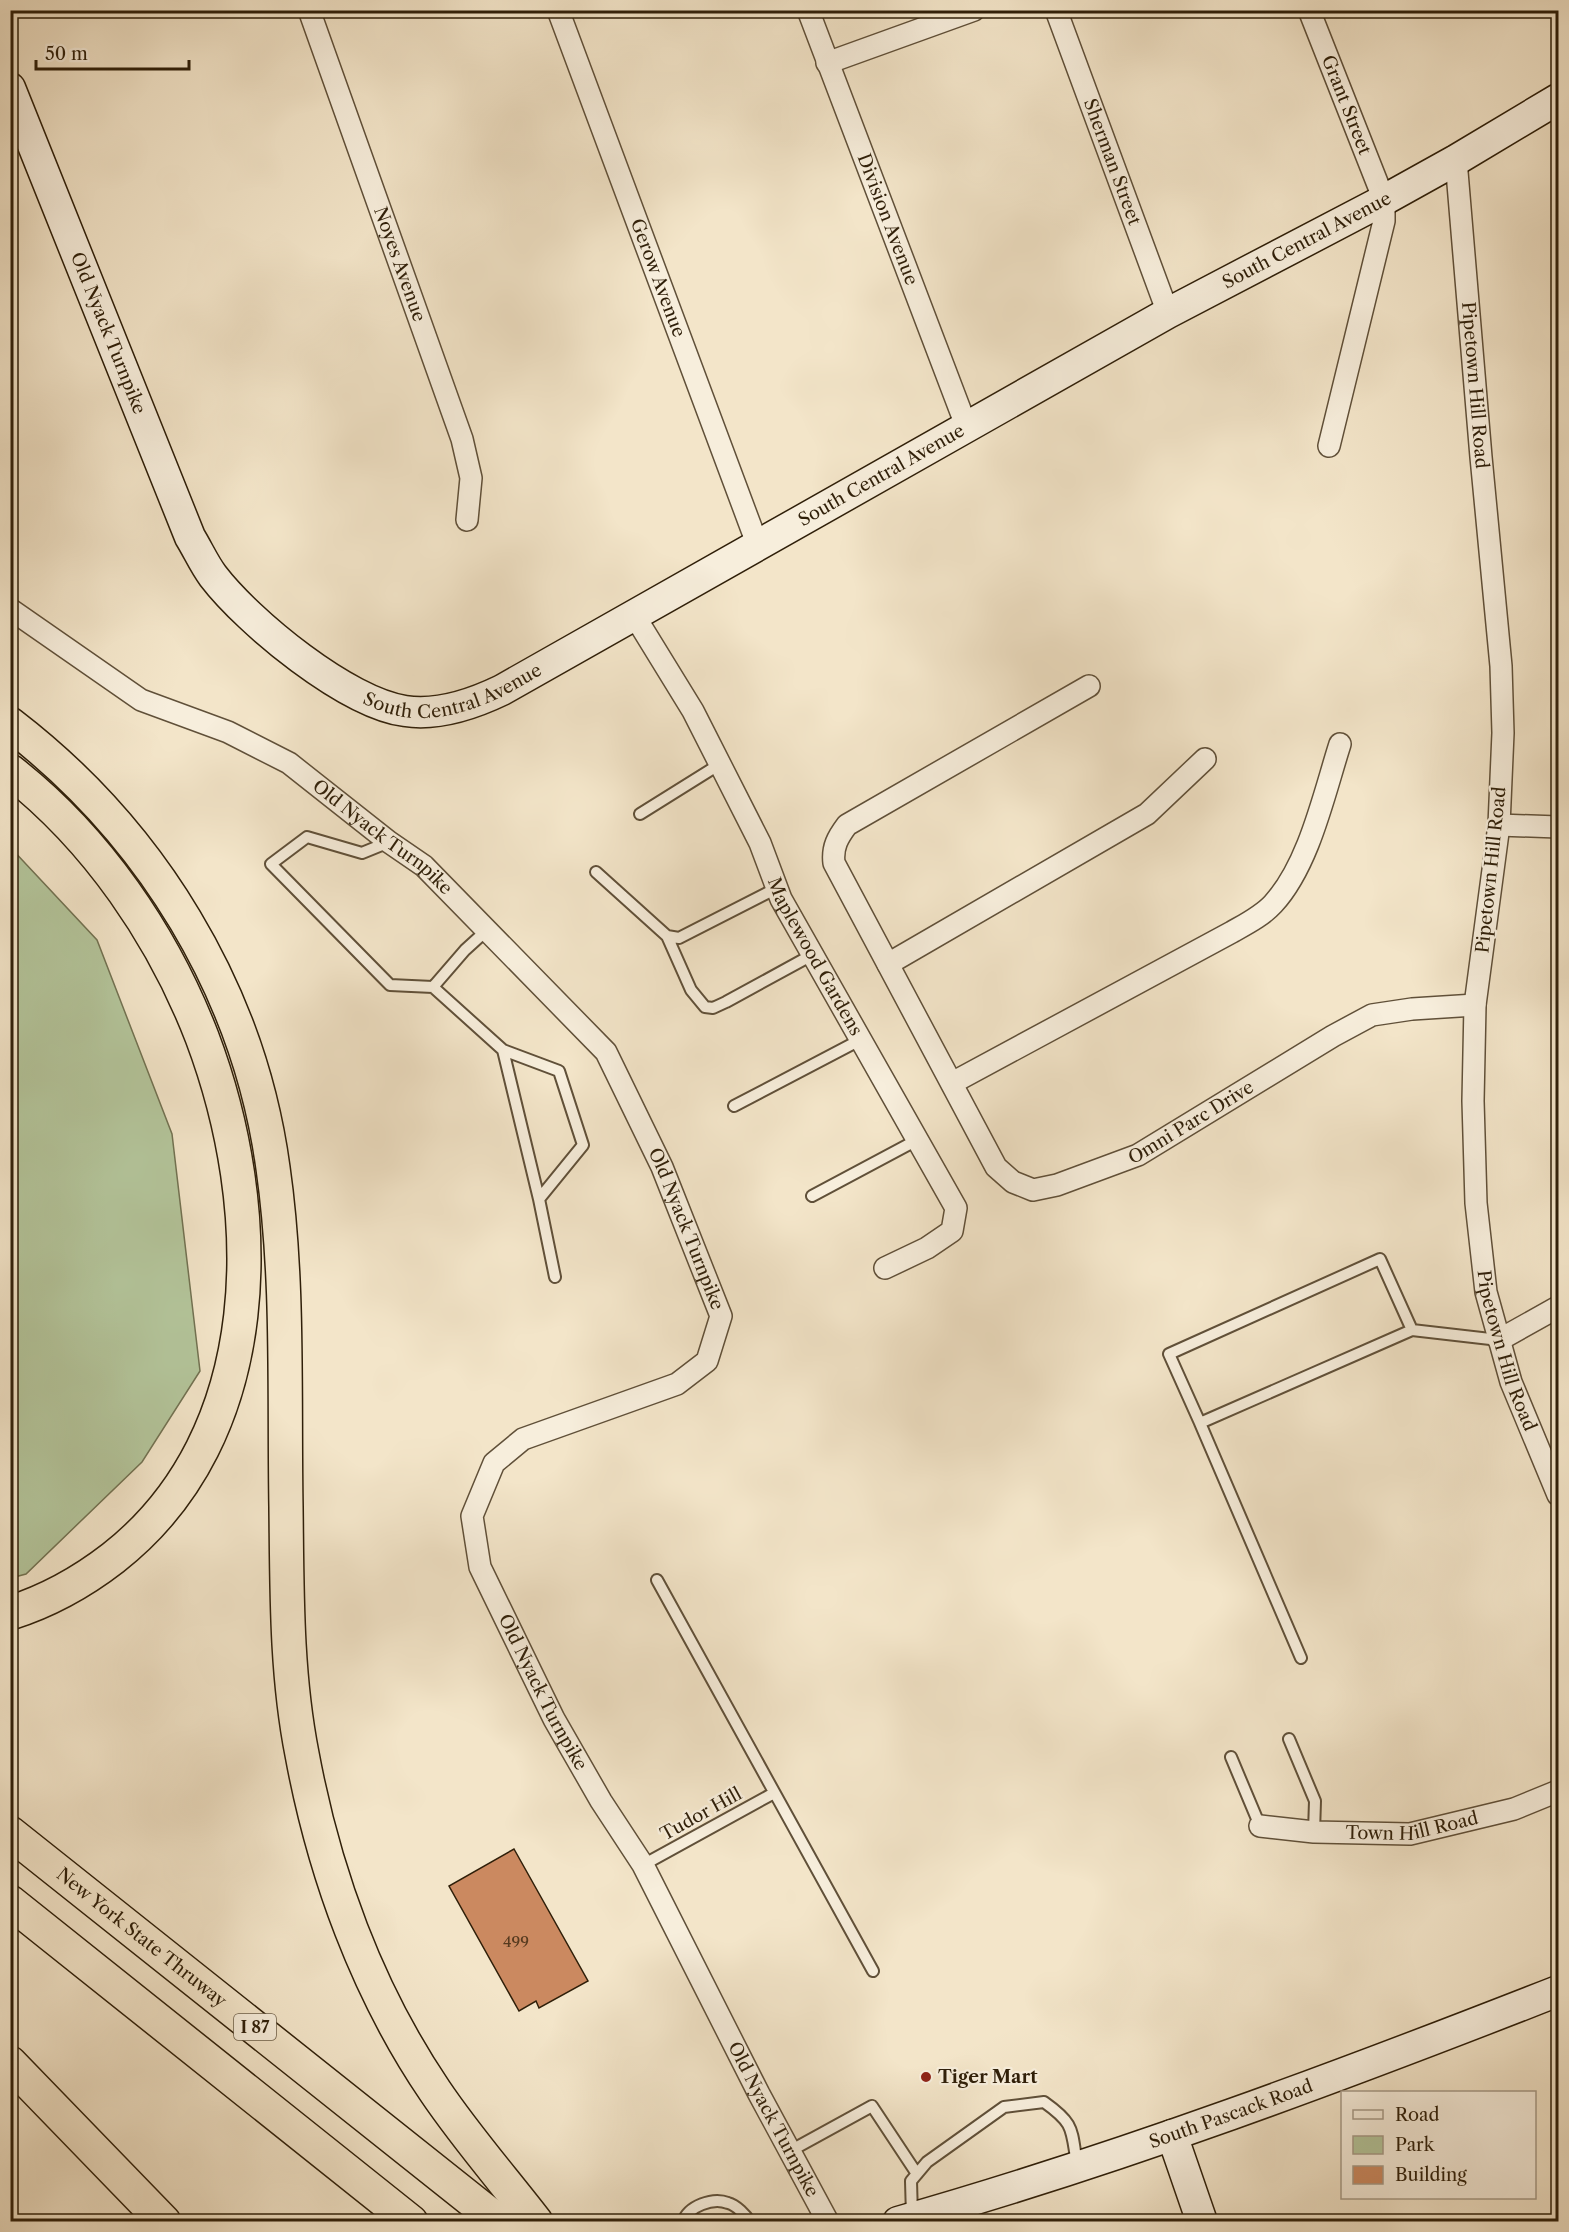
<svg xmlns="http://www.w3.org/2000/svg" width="1569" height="2232" viewBox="0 0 1569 2232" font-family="'Libre Caslon Text',serif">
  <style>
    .green { fill: #b4c69c; stroke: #727252; stroke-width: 1.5 }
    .building { fill: #cb8960; stroke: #2f1f09; stroke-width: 1.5 }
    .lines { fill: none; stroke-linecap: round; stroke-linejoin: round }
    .lane-casing { stroke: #605039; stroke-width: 14 }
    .street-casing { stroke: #605039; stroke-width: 24 }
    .secondary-casing { stroke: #2f1f09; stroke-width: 33 }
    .highway-casing { stroke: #2f1f09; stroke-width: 36 }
    .lane { stroke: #f7eedc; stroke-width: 10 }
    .street { stroke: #f7eedc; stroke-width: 21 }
    .secondary { stroke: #f7eedc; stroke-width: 30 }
    .highway { stroke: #f3e5c9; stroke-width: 33 }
    .poi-dot { fill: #8f2418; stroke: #f7eedc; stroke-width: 2 }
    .labels { text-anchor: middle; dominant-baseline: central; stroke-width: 4.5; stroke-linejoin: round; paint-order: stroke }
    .number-label { font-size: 15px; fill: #563a1f }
    .shield { fill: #f7eedc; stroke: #6b5d48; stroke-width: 1.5 }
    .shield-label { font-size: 16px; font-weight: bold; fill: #2f1f09 }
    .street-label { font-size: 18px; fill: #2f1f09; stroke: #f7eedc }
    .poi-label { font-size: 18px; font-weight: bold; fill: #2f1f09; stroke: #f7eedc; text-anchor: start }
  </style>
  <rect width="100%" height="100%" fill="#f3e5c9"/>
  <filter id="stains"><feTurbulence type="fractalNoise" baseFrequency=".00333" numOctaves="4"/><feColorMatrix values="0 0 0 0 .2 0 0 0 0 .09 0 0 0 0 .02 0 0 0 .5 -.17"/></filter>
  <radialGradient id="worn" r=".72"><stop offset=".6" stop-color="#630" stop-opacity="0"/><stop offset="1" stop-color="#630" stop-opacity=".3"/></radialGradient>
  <!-- green -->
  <path class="green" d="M10 847 97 940 172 1134 200 1371 142 1462 26 1574 11 1578Z"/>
  <!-- building -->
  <path class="building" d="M514 1849 588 1981 539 2008 536 2001 519 2011 449 1886Z"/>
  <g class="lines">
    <!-- lane casing -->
    <g class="lane-casing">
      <path id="lane" d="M640 814 720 764
        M389 842 362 853 307 837 271 864 390 985 433 987
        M596 872 667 936 679 938 777 888
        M487 930 465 950 433 987 503 1050 539 1199 555 1277
        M667 936 691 990 705 1007 713 1008 726 1002 812 955
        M503 1050 559 1071 583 1145 539 1199
        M734 1106 860 1040
        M812 1196 917 1140
        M1412 1330 1380 1259 1169 1354 1200 1423 1412 1330 1499 1340
        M1200 1423 1301 1658
        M657 1580 873 1971
        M1289 1739 1315 1801 1314 1832
        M1231 1757 1260 1826
        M643 1865 774 1793
        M790 2151 872 2106 917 2174
        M912 2216 911 2181 927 2162 1004 2107 1044 2102C1075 2124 1071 2129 1077 2164
        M683 2222C688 2206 713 2197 728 2203 736 2205 746 2215 750 2222"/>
    </g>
    <!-- street casing -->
    <g class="street-casing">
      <g id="street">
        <path id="s1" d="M309 10 462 439 471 478 467 520"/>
        <path id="s2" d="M558 10 758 546"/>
        <path id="s3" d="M808 10 967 428"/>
        <path id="s4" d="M1056 10 1168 313"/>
        <path id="s5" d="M1309 10 1384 200V221L1329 446"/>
        <path d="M827 63 974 10"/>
        <path id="s6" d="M1456 160 1481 457 1501 666 1503 733 1499 825 1475 1005 1473 1101 1476 1203 1486 1292 1511 1382 1558 1495"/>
        <path id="s7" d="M10 609 141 700 228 732 289 763 389 842 424 866 606 1052 662 1167 721 1316 707 1361 677 1384 523 1439 494 1463 472 1516 480 1567 554 1719 601 1801 643 1865 759 2094 828 2222"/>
        <path id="s8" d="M634 615 693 711 760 843 781 899 956 1208 952 1231 927 1248 885 1268"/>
        <path id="s9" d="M1089 686 847 825C838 837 832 847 834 863L996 1167 1013 1182 1033 1190 1057 1185 1138 1155 1333 1036 1372 1015 1412 1009 1475 1005"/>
        <path d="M1499 825 1558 827"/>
        <path d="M888 964 1147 814 1205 759"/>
        <path d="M952 1083 1232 932C1246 924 1262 916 1273 904 1309 865 1324 794 1340 744"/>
        <path d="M1499 1340 1558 1307"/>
        <path id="s10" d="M1260 1826 1314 1832 1410 1834 1514 1809 1558 1791"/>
      </g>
    </g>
    <!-- secondary casing -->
    <g class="secondary-casing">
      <g id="secondary">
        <path id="s11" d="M10 88 190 537C198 550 204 564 213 576 249 623 347 703 405 711 438 716 473 704 502 690L1168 313 1384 200 1456 160 1558 99"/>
        <path d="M1172 2135 1202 2222"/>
        <path id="s12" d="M898 2222C1123 2158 1341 2076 1558 1991"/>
      </g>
    </g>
    <!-- highway casing -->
    <g class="highway-casing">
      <g id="highway">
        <path d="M10 724C151 832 249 991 273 1168 289 1279 284 1395 286 1507 287 1590 286 1673 302 1754 324 1873 367 1991 435 2091 466 2137 502 2178 536 2222"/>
        <path d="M10 771C97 839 163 936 202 1037 267 1209 270 1435 113 1558 82 1582 48 1601 10 1613"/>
        <path id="s13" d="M10 1833 499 2222"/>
        <path d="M10 1902 411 2222"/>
        <path d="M10 2063 164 2222"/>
      </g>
    </g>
    <!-- lane -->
    <use href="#lane" class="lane"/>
    <!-- street -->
    <use href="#street" class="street"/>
    <!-- secondary -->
    <use href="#secondary" class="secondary"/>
    <!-- highway -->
    <use href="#highway" class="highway"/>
  </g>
  <!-- markers -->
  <circle class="poi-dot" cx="926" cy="2077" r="6"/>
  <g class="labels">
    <!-- number labels -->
    <g class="number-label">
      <text x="516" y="1941">499</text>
    </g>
    <!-- shield labels -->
    <rect class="shield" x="234" y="2014" width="42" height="26" rx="4.5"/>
    <g class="shield-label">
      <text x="255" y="2027">I 87</text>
    </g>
    <!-- street labels -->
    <g class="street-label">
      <text stroke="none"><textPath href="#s5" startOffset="102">Grant Street</textPath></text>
      <text stroke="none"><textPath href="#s4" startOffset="162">Sherman Street</textPath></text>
      <text stroke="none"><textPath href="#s3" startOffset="224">Division Avenue</textPath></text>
      <text stroke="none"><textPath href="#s11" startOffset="1790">South Central Avenue</textPath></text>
      <text stroke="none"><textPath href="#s1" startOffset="270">Noyes Avenue</textPath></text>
      <text stroke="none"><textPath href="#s2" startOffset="286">Gerow Avenue</textPath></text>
      <text stroke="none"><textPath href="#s11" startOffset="264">Old Nyack Turnpike</textPath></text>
      <text stroke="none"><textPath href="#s6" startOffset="226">Pipetown Hill Road</textPath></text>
      <text stroke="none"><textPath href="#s11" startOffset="1304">South Central Avenue</textPath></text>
      <text stroke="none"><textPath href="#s11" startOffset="818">South Central Avenue</textPath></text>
      <text stroke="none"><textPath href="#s7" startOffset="440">Old Nyack Turnpike</textPath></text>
      <text transform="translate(1491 870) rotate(-84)">Pipetown Hill Road</text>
      <text stroke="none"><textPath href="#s8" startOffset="387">Maplewood Gardens</textPath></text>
      <text stroke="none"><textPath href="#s9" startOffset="882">Omni Parc Drive</textPath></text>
      <text stroke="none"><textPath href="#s7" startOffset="945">Old Nyack Turnpike</textPath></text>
      <text stroke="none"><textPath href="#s6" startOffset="1198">Pipetown Hill Road</textPath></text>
      <text stroke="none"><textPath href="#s7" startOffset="1574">Old Nyack Turnpike</textPath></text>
      <text transform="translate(701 1814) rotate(-29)">Tudor Hill</text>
      <text stroke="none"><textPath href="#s10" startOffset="153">Town Hill Road</textPath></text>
      <text stroke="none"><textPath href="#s13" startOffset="168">New York State Thruway</textPath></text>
      <text stroke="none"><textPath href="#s12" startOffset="350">South Pascack Road</textPath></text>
      <text stroke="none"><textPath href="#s7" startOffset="2060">Old Nyack Turnpike</textPath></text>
    </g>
    <!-- poi labels -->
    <g class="poi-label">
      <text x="938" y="2077">Tiger Mart</text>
    </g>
  </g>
  <!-- margin -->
  <rect width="1569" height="2232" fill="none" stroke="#f3e5c9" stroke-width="36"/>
  <rect x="12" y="12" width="1545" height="2208" fill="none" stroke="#2f1f09" stroke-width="3"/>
  <rect x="18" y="18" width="1533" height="2196" fill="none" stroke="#2f1f09" stroke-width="1.5"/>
  <!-- legend -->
  <rect x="1341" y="2091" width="195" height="108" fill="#f7eedc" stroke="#a79b88" stroke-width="1.5"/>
  <rect x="1353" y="2110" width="30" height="9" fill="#f7eedc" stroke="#a79b88" stroke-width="1.5"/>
  <text x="1395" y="2121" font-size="18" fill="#2f1f09">Road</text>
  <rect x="1353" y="2136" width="30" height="18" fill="#b4c69c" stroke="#a79b88" stroke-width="1.5"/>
  <text x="1395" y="2151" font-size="18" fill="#2f1f09">Park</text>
  <rect x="1353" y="2166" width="30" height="18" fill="#cb8960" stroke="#a79b88" stroke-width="1.5"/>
  <text x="1395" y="2181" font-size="18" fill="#2f1f09">Building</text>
  <!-- scale -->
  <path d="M36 60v9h153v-9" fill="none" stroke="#2f1f09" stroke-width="3"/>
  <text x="45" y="60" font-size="18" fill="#2f1f09" stroke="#f7eedc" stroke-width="4.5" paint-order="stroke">50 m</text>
  <rect width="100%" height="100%" filter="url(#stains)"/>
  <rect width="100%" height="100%" fill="url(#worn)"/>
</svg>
